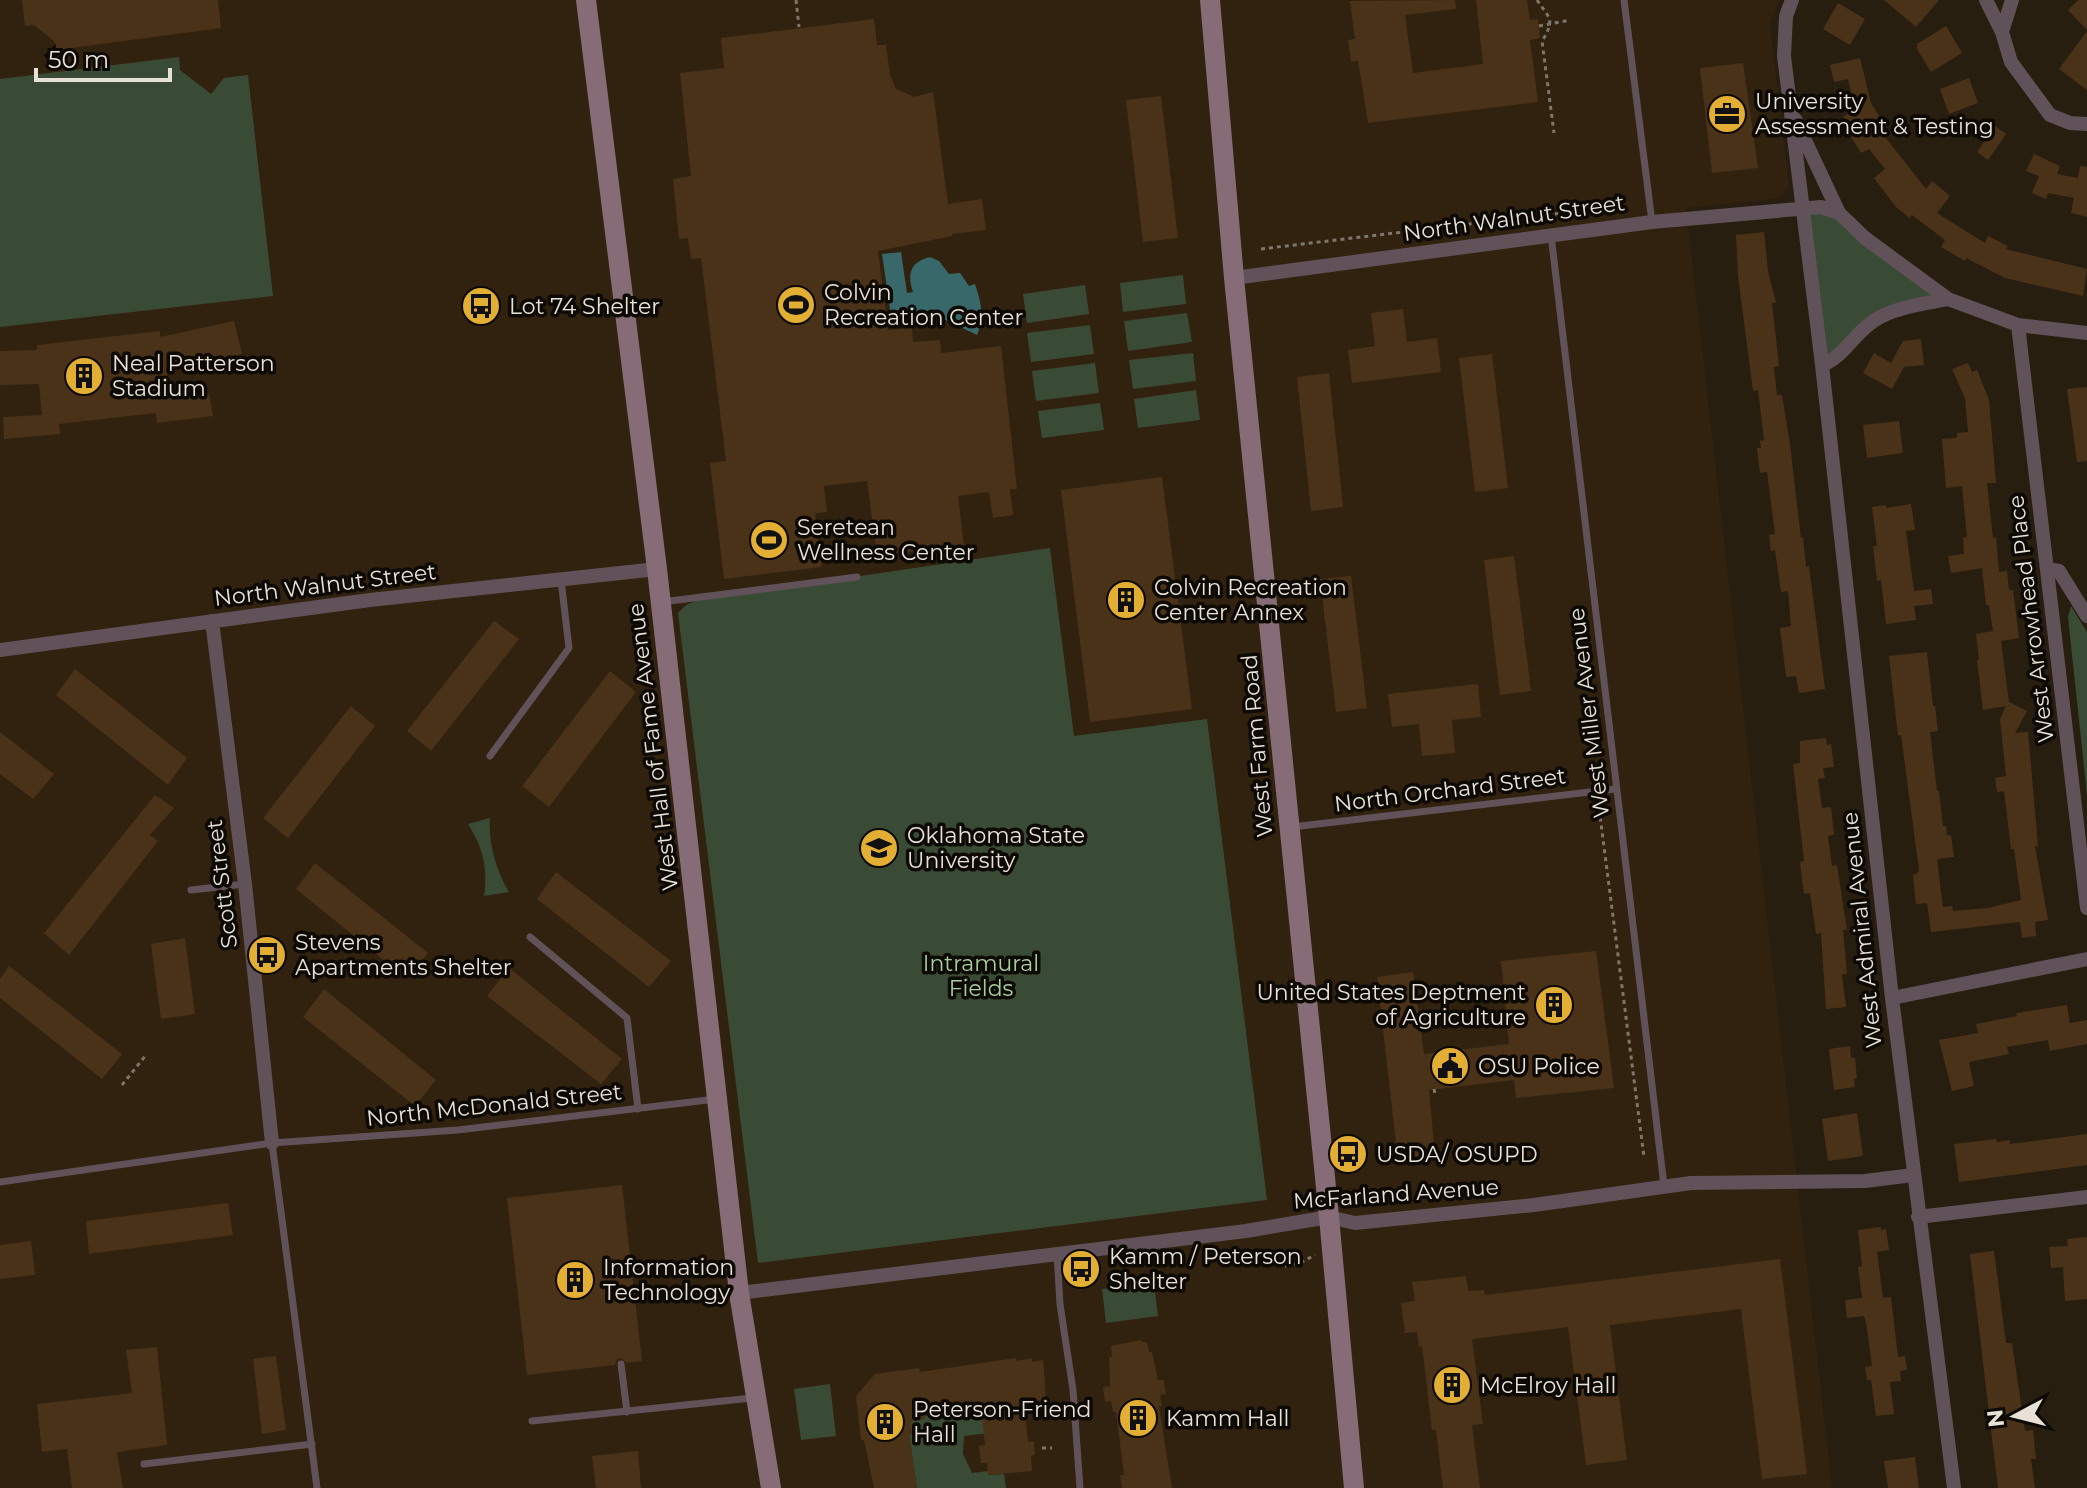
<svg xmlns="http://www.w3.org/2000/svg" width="2087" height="1488" viewBox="0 0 2087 1488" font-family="Montserrat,sans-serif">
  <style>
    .built { fill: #30220e }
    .green { fill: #394b35 }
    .water { fill: #39686b }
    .building { fill: #4a3219 }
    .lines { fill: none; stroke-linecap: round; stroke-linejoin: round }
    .path { stroke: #7e766a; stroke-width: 3; stroke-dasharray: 4 4; stroke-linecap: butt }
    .lane { stroke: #615158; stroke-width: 7 }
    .street { stroke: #615158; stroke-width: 14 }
    .secondary { stroke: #856c77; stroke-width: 20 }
    .labels { text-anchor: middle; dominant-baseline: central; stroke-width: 7; stroke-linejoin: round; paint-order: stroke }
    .poi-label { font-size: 22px; fill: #e7e1d8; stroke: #0d0904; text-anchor: start }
    .street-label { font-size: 22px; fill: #e7e1d8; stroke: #0d0904 }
    .park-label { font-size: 22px; fill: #a6cf9d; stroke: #0d0904 }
  </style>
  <rect width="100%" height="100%" fill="#281e10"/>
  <!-- built -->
  <path class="built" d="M0 0H1779L1770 24 1789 186 1779 198 1686 208 1832 1488H0Z"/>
  <!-- green -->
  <path class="green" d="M179 57 180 70 211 94 224 78 248 75 273 296 0 327V79Z
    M1821 207 1948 299 1905 308 1822 365 1802 208Z
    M1183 275 1186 304 1123 312 1120 283Z
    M1085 285 1089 314 1027 323 1023 294Z
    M1187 313 1192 342 1128 351 1124 321Z
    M1090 325 1094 354 1031 362 1027 333Z
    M1193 353 1196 381 1133 389 1129 360Z
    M1095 363 1099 393 1036 401 1032 371Z
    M1196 390 1200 420 1138 428 1134 399Z
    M1100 403 1104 430 1042 438 1038 411Z
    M1050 548 1074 736 1207 719 1267 1200 758 1263 678 613 686 605 698 600Z
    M2071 606 2087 632V795L2068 617Z
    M490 818C488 842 496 871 509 892L484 896C488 869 483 847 468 824Z
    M1154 1283 1158 1316 1106 1323 1102 1289Z
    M830 1384 836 1436 801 1440 794 1389Z
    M982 1409 997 1432 964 1436 963 1454 972 1473 988 1471V1475L1004 1474 1006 1488H917L909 1435 911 1421 924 1419 925 1416Z"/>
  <!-- water -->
  <path class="water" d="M901 252 907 293 913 292C907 274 910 262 930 257L939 261 949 274 960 273 969 286 975 284C981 303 985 316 977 335L927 311 891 316 882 254Z"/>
  <!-- building -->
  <path class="building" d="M22 0H218L221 28 56 50 54 41 34 25 25 26Z
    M1455 0 1456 9 1405 15 1413 73 1483 64 1476 0H1527L1530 20 1538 19 1540 38 1530 40 1538 102 1368 123 1358 61 1351 62 1348 40 1355 39 1350 1Z
    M1884 0H1939L1916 27Z
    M2078 0H2087V30L2068 10Z
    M1838 3 1865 19 1850 45 1823 29Z
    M874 19 877 45H886L890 75 896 89 914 97 933 92 948 204 982 199 986 230 952 234V236L878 251 888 330 912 328 913 342 940 340 941 353 1001 346 1017 489H1010L1013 515 993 518 989 492 958 496 964 546 877 555 867 481 824 486 827 512 815 513 822 567 724 579 710 463 726 461 701 258 691 259 688 238 679 239 673 179 691 176 680 73 724 68 721 38Z
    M1946 26 1962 53 1931 72 1917 49V44Z
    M2087 31V90L2059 69Z
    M1860 58 1871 103 1891 135 1886 138 1926 189 1932 181 1950 196 1937 213 1985 243 1988 236 2008 246 2006 249 2087 269 2083 296 2005 278 1966 258 1965 261 1941 247 1945 240 1912 215 1910 218 1896 207 1874 178 1885 169 1869 149 1861 153 1848 132 1851 130 1843 117 1855 109 1848 79 1834 82 1830 65Z
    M1743 63 1758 168 1712 173 1700 68Z
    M1969 78 1978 103 1949 114 1940 89Z
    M1161 96 1178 238 1143 242 1126 100Z
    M1995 126 2006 134 1988 160 1977 152Z
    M2034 154 2060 166 2057 174 2078 178 2080 166 2087 167V217L2071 213 2074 198 2048 193 2046 199 2032 193 2039 176 2026 171Z
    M1764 232 1768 271 1776 303H1772L1779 366 1774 367 1777 395H1782L1790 444 1801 538 1803 537 1806 567 1809 566 1825 689 1799 693 1796 676 1786 677 1780 628 1791 626 1788 591 1781 592 1775 550 1771 551 1769 535 1775 534 1767 472 1760 473 1757 448H1761L1760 441 1764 440 1758 390 1753 391 1738 276 1736 235Z
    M1403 309 1407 342 1437 338 1441 372 1352 383 1348 350 1375 346 1371 313Z
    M234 321 242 354 166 369 172 400 209 394 213 416 157 423 156 413 59 424 60 434 4 439 3 417 42 415 39 384 0 385V351L37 350V345L160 331V337Z
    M1921 339 1924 365 1904 367 1892 389 1863 373 1874 353 1891 363 1903 341Z
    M1492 354 1508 488 1475 492 1459 358Z
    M1968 363 1972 372 1977 370 1989 400 1996 483H1987L1993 538 1996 537 1999 572 2007 571 2009 590H2013L2019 638 2001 641 2009 702 2027 711 2015 733 2028 732 2038 846H2035L2048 920 2035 922 2036 936 2022 938 2020 922 1931 932 1927 903 1916 904 1913 875 1917 874 1919 870 1901 735 1898 736 1889 656 1927 652 1933 706H1935L1938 731 1930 732 1937 791H1939L1943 826H1946L1947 835H1951L1954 857 1937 859 1943 907 1952 906 1953 911 1988 908 2021 900 2014 849H2011L2004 791 1997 792 1995 778 2006 776 2000 719 2006 706 1983 710 1977 660 1979 659 1976 634 1993 631 1989 605H1986L1982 568 1951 573 1948 556 1964 554 1963 537H1967L1962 486 1946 488 1942 439 1957 438V433L1968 432 1965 398 1952 369Z
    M1329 373 1343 507 1311 511 1297 377Z
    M2087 387V461L2077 462 2067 389Z
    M1899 421 1903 453 1867 458 1863 425Z
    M1162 477 1192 709 1090 722 1061 490Z
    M1911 504 1915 530 1906 531 1914 591 1931 589 1933 604 1914 606 1916 620 1886 624 1881 580 1877 581 1873 546H1877L1872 507 1886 505V508Z
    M1514 556 1531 691 1500 695 1484 560Z
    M1351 576 1367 708 1336 712 1320 579Z
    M494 621 519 639 431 751 407 731Z
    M75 669 187 758 168 785 56 695Z
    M610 671 636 692 549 807 522 786Z
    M1478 684 1481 717 1452 720 1455 753 1422 756 1419 724 1392 727 1388 694Z
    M351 706 375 726 288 838 263 818Z
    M0 732 54 774 33 799 0 774Z
    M1826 738 1827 745 1831 744 1834 767 1823 768 1825 778 1818 779 1822 808 1831 807 1834 835 1828 836 1832 866 1837 865 1847 930H1843L1847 974H1842L1846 1007 1826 1009 1821 933 1816 934 1810 893 1804 894 1800 862 1804 861 1793 764 1800 763V741Z
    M155 795 174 808 150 835 158 841 69 955 44 933Z
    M315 863 428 953 407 979 296 889Z
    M556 872 671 961 649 987 537 899Z
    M185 938 195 1014 161 1019 151 944Z
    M1596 951 1614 1088 1516 1098 1514 1080 1429 1090 1435 1156 1398 1160 1377 977 1413 972 1424 1054 1509 1044 1501 961Z
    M9 966 122 1054 102 1079 0 998V979Z
    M509 968 622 1059 601 1084 487 996Z
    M324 989 436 1080 415 1106 303 1017Z
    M2067 1005 2070 1023 2087 1020V1044L2050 1051 2048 1040 2007 1047 2009 1054 1969 1062 1974 1086 1952 1091 1939 1040 1978 1033 1976 1024 2017 1016 2016 1013Z
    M1850 1046 1851 1058H1855L1857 1078 1854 1079 1855 1087 1834 1090 1829 1049Z
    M1857 1113 1863 1156 1828 1161 1822 1119Z
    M2087 1134V1165L1959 1182 1954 1144 1996 1139 1997 1142 2010 1140V1144Z
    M622 1185 642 1361 627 1363 621 1358 617 1359 615 1365 527 1375 507 1198Z
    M228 1203 233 1235 89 1254 86 1221Z
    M1881 1227V1230L1886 1229 1889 1250 1877 1252 1883 1298 1891 1297 1898 1357 1905 1356 1907 1370 1900 1371 1901 1381 1890 1382 1894 1414 1876 1416 1871 1380H1867L1865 1367 1872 1366 1866 1322 1864 1316 1847 1318 1845 1300 1862 1298 1858 1267 1862 1266 1858 1230Z
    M2087 1237V1299L2065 1301 2063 1267 2051 1268 2049 1247 2068 1246 2067 1239Z
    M31 1241 35 1275 0 1279V1245Z
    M1994 1251 2006 1343H2012L2025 1431 2033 1430 2036 1459H2031L2035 1488H1998L1970 1254Z
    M1780 1259 1807 1474 1762 1479 1741 1309 1610 1325 1627 1460 1586 1465 1568 1327 1472 1339 1483 1424 1472 1425 1480 1488H1443L1436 1430H1432L1422 1346 1419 1347 1417 1332 1405 1333 1401 1303 1415 1301 1412 1282 1466 1276 1468 1291 1484 1290 1485 1295Z
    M1141 1340V1342H1147L1149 1352H1152L1158 1380H1164L1166 1394 1160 1395 1162 1406H1159L1172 1488H1122L1120 1475H1124L1116 1412H1113L1111 1401 1105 1402 1103 1387 1110 1386 1109 1357H1112L1111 1346Z
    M157 1347 167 1445 117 1452 123 1488H72L67 1449 42 1452 37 1404 132 1393 126 1350Z
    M276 1356 286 1430 262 1434 253 1359Z
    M1016 1358 1017 1361 1032 1358V1362L1043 1360 1046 1399 1024 1404 1028 1442 1034 1441 1035 1455 1031 1456 1032 1471 988 1475 987 1463H981L979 1446 985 1445 981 1409 925 1416 924 1419 911 1421 912 1434 909 1435 917 1488H874L864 1440H861L856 1396 875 1374 919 1368 920 1372Z
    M638 1451 641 1488H596L592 1456Z
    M1915 1457 1919 1488H1888L1884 1461Z"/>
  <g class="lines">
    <!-- path -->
    <path class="path" d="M796 0 799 27
      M1537 0C1549 18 1556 19 1542 41L1554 133
      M1539 26 1570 20
      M1261 249 1621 206
      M1595 803 1599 808 1644 1157
      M122 1085 146 1055
      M1434 1089 1435 1094
      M1285 1266 1300 1263 1315 1255
      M1042 1448H1052"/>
    <!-- lane -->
    <path class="lane" d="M1624 0 1652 222
      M1551 235 1664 1186
      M662 602 857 577
      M490 756 569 648 561 580
      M1292 827 1615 789
      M191 890 245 884
      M530 937 627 1018 638 1109
      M272 1143 317 1488
      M0 1182 272 1143 458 1130 716 1099
      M1057 1254 1060 1304 1073 1390 1080 1488
      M621 1364 627 1412
      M532 1421 752 1398
      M144 1464 312 1444"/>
    <!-- street -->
    <path class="street" d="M1792 0 1786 16 1784 56 1822 365 1892 998 1954 1488
      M1986 0 2002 32 2011 62 2050 115 2070 123 2087 124
      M2002 32 2012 0
      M1795 119 1839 213
      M1234 278 1652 222 1821 207 1839 213 1865 238 1948 299 2018 325 2087 333
      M2018 325 2087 908
      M1822 365C1844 357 1855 332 1875 320 1895 307 1924 304 1948 299
      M2047 569 2059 571 2087 616
      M212 621 245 884 272 1143
      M0 650 370 600 657 569
      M1892 998 2087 959
      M1918 1217 2087 1197
      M739 1293 1246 1231 1329 1217 1355 1223 1534 1205 1691 1183 1865 1181 1913 1175"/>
    <!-- secondary -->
    <path class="secondary" d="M586 0 657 569 739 1293 771 1488
      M1210 0 1234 278 1329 1217 1354 1488"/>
  </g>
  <!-- icons -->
  <defs>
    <g id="office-disc" transform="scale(2)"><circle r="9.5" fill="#e2ae34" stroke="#0d0904"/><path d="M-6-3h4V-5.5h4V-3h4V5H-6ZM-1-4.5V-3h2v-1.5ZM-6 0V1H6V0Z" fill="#111"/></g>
    <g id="stadium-disc" transform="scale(2)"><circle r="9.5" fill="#e2ae34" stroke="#0d0904"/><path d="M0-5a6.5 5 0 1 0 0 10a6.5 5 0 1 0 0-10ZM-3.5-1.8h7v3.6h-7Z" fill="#111"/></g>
    <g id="bus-disc" transform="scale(2)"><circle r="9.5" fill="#e2ae34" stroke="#0d0904"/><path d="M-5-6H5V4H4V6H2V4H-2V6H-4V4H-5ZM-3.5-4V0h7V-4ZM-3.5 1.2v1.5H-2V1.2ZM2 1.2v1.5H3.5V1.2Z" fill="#111"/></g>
    <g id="building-disc" transform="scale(2)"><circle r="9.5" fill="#e2ae34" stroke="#0d0904"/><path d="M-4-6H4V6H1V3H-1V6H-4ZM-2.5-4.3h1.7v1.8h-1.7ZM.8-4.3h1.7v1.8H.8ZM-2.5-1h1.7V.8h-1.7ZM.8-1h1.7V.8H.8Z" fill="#111"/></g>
    <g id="university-disc" transform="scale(2)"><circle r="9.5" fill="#e2ae34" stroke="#0d0904"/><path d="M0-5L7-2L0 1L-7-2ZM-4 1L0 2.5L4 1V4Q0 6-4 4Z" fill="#111"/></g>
    <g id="civic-disc" transform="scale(2)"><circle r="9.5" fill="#e2ae34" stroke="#0d0904"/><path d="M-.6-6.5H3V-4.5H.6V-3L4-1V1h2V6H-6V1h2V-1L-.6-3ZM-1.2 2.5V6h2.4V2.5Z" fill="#111"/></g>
  </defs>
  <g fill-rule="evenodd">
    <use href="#office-disc" x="1727" y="114"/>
    <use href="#stadium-disc" x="796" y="305"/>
    <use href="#bus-disc" x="481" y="306"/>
    <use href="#building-disc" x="84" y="376"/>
    <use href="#stadium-disc" x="769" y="540"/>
    <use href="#building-disc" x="1126" y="600"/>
    <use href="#university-disc" x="879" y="848"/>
    <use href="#bus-disc" x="267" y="955"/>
    <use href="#building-disc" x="1554" y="1005"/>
    <use href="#civic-disc" x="1450" y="1066"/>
    <use href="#bus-disc" x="1348" y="1154"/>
    <use href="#bus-disc" x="1081" y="1269"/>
    <use href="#building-disc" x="575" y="1280"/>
    <use href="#building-disc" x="1452" y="1385"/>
    <use href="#building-disc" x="1138" y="1418"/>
    <use href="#building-disc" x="885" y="1422"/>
  </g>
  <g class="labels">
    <!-- poi labels -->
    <g class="poi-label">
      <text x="1755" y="101">University<tspan x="1755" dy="25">Assessment &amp; Testing</tspan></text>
      <text x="824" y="292">Colvin<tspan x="824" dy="25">Recreation Center</tspan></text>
      <text x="509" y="306">Lot 74 Shelter</text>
      <text x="112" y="363">Neal Patterson<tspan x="112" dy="25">Stadium</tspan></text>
      <text x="797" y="527">Seretean<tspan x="797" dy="25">Wellness Center</tspan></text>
      <text x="1154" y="587">Colvin Recreation<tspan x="1154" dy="25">Center Annex</tspan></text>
      <text x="907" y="835">Oklahoma State<tspan x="907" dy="25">University</tspan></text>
      <text x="295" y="942">Stevens<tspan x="295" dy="25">Apartments Shelter</tspan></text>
      <text x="1526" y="992" text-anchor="end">United States Deptment<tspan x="1526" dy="25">of Agriculture</tspan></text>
      <text x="1478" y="1066">OSU Police</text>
      <text x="1376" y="1154">USDA/ OSUPD</text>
      <text x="1109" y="1256">Kamm / Peterson<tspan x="1109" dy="25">Shelter</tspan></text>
      <text x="603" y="1267">Information<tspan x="603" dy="25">Technology</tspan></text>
      <text x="1480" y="1385">McElroy Hall</text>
      <text x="913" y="1409">Peterson-Friend<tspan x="913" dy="25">Hall</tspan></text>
      <text x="1166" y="1418">Kamm Hall</text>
    </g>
    <!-- street labels -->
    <g class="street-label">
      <text transform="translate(1514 218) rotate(-8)">North Walnut Street</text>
      <text transform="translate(325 585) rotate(-7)">North Walnut Street</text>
      <text transform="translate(2031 619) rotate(-97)">West Arrowhead Place</text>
      <text transform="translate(1589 713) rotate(-97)">West Miller Avenue</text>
      <text transform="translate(1257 746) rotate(-95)">West Farm Road</text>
      <text transform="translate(653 747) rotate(-97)">West Hall of Fame Avenue</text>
      <text transform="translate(1450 790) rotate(-7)">North Orchard Street</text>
      <text transform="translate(222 884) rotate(-97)">Scott Street</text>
      <text transform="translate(1862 930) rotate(-96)">West Admiral Avenue</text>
      <text transform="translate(494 1105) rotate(-6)">North McDonald Street</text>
      <text transform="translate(1396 1194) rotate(-4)">McFarland Avenue</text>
    </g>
    <!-- park labels -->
    <g class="park-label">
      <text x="981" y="963">Intramural<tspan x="981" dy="25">Fields</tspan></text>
    </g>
  </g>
  <!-- north arrow -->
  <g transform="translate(2015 1416) rotate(263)" stroke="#0d0904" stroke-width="6" paint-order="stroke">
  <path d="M0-6L14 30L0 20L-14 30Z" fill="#e7e1d8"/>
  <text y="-12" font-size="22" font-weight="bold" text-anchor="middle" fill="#e7e1d8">N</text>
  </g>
  <!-- scale -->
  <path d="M36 68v12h134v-12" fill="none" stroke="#e7e1d8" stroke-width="4"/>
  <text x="48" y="68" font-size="24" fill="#e7e1d8" stroke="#0d0904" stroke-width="6" paint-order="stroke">50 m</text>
</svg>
